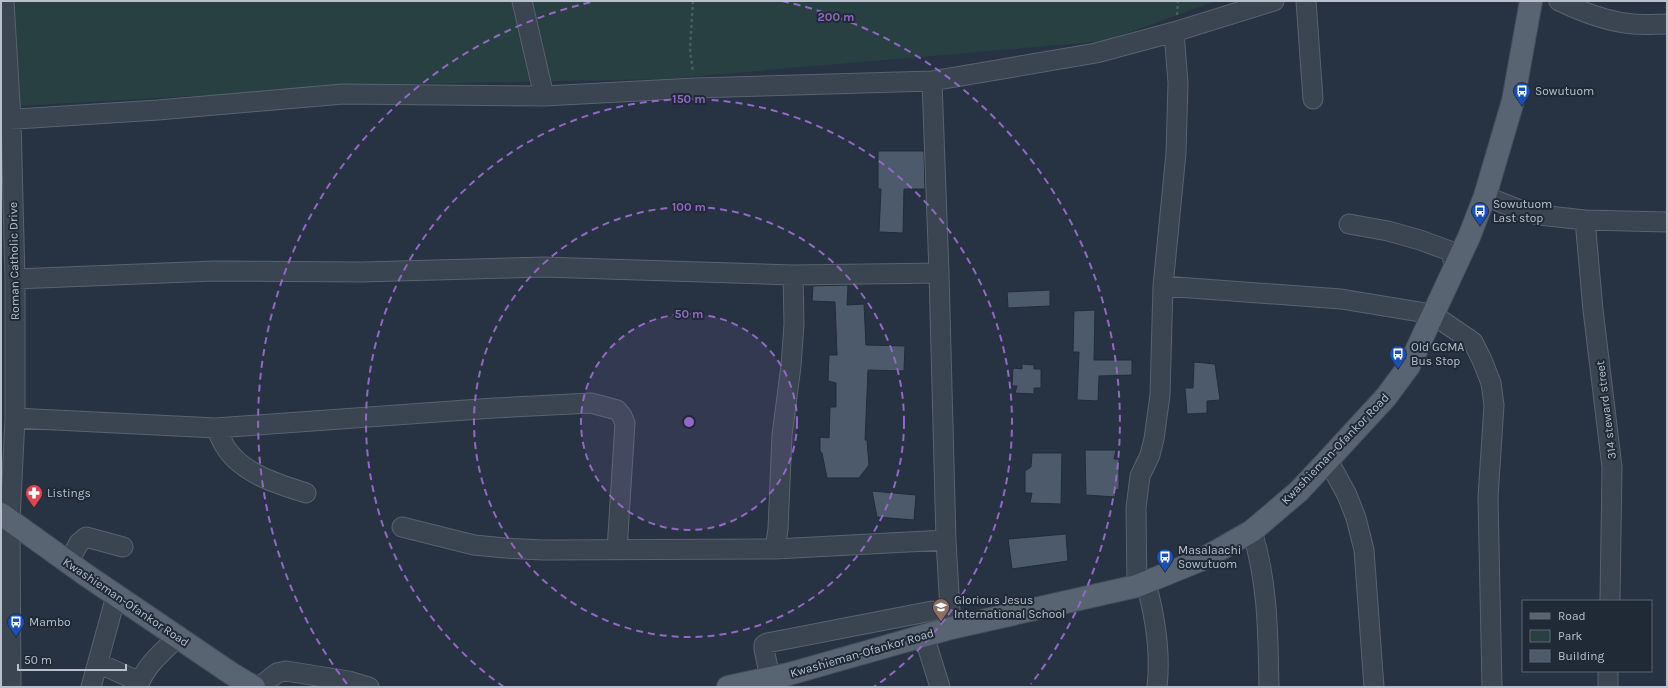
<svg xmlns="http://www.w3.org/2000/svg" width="1668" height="688" viewBox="0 0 1668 688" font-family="Karla,sans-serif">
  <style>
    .green { fill: #294043 }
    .building { fill: #4d5a6b; stroke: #222c39 }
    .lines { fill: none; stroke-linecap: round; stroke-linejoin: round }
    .minor-casing { stroke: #59636f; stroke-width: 21 }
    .major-casing { stroke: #454e5b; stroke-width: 24 }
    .path { stroke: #475d60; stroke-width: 2.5; stroke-dasharray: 3 3; stroke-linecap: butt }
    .minor { stroke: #3b4552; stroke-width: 19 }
    .major { stroke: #596472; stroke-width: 22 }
    .ring { fill: none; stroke: #9367c4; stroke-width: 2; stroke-dasharray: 7 5 }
    .labels { text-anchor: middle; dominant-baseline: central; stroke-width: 4; stroke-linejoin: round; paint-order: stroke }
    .poi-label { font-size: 12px; fill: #b8c0cc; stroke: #202a37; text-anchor: start }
    .street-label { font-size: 12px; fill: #b8c0cc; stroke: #202a37 }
    .centre { fill: #9367c4; stroke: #202a37; stroke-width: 2 }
    .ring-label { font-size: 12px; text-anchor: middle; font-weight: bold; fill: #9367c4; stroke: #202a37; stroke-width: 4; stroke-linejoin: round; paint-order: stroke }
  </style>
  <rect width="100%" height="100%" fill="#273342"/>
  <!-- green -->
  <path class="green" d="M11 1H1216L1105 41 665 79 405 84 15 106Z"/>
  <!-- building -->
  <path class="building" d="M878 151H924L925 189H904L903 233 879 232 881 189H878Z
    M848 285 847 305 864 304 866 345 905 346 904 371 868 370 865 440H867L869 465 859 478H827L822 453 820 451V437L829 438 830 407H836V383L828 381 829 355H837L835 302 812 301 813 286Z
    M1050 290V306L1008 308 1007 292Z
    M1095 310 1094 360H1132V375L1099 376 1098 401 1077 400 1079 352H1073L1074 311Z
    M1194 362 1215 364 1220 400 1207 401V413L1187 414 1185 388H1193Z
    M1022 364 1034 365V369H1041V388H1034V394L1015 393 1017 386H1012L1013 368 1022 369Z
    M1085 450H1116L1114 459H1119V489L1116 490 1115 497 1086 495Z
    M1032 453H1062L1061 504 1030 503 1032 493H1025V471L1031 467Z
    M872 491 916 495 914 520 877 517Z
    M1066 534 1068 561 1012 569 1008 539Z"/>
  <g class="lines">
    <!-- minor casing -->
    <g class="minor-casing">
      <path id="minor" d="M4 1 11 120 15 279V418L10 521 11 687
        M522 1 544 96
        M1306 1 1313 99
        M1559 1C1582 12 1607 22 1633 24 1644 25 1656 24 1667 24
        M932 81 939 273 946 540 951 628
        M1 120 158 110 343 94 544 96 695 88 932 81 1096 53 1174 32 1274 1
        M1485 196 1520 210 1539 215 1585 220 1667 222
        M1585 220 1593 310 1612 467 1610 601
        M1349 224 1388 231 1420 240 1450 251 1455 266
        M15 279 214 271 361 272 543 267 793 275 939 273
        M1163 286 1341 299 1432 314 1473 342 1482 360 1491 383 1494 405 1488 497 1492 687
        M15 418 216 428 494 408 591 403 617 410 622 416 625 423 617 550
        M216 428C219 435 222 442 226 448 243 474 278 484 306 493
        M1328 460 1347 495 1356 518 1364 550 1374 687
        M402 527 474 545 505 548 543 550 775 549 946 540
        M1252 531C1268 583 1268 633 1269 687
        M775 549 778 529 782 435 791 366 794 324 793 275
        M68 563 79 543 86 537 123 547
        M1146 583C1155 616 1161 652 1157 687
        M1137 586 1136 508 1140 476 1150 455 1154 439 1160 395 1163 286 1176 153 1178 83 1174 32
        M924 636 940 687
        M98 663 140 682
        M770 678 764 649V645L767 643 932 611
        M91 687 116 596
        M138 687C144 667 162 652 177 638
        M259 687 277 673 286 671 349 681 369 687
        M1608 687V671"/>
    </g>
    <!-- major casing -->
    <g class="major-casing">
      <path id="major" d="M1 514 86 575 232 674 254 687
        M728 687 789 674 951 628 1137 586 1203 559 1252 531 1299 491 1328 460 1386 397 1409 366 1469 237 1485 196 1513 101 1531 1"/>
    </g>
    <!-- path -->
    <path class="path" d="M693 1 690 49 693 73
      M1177 15 1178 1"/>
    <!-- minor -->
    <use href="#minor" class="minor"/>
    <!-- major -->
    <use href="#major" class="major"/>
  </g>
  <!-- distance rings -->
  <circle cx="689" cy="422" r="108" fill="#9367c4" fill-opacity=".12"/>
  <g class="ring">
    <circle cx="689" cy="422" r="108"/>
    <circle cx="689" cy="422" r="215"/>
    <path d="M504 687A323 323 0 1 1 874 687"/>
    <path d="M347 684A431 431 0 0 1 596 1M782 1A431 431 0 0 1 1031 684"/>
  </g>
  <!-- icons -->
  <defs>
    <g id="bus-pin" transform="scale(0.9)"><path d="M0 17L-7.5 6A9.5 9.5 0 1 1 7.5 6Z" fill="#1a4fb4" stroke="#202a37"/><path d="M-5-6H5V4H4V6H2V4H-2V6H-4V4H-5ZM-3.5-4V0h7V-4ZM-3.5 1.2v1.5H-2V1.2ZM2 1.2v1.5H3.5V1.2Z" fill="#fff"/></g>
    <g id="pharmacy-pin" transform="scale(0.9)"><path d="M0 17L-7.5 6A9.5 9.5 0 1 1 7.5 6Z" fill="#e0444e" stroke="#202a37"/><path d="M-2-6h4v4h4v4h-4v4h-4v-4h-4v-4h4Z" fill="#fff"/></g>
    <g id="school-pin" transform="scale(0.9)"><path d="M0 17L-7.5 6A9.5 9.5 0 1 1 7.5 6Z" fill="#8d6e63" stroke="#202a37"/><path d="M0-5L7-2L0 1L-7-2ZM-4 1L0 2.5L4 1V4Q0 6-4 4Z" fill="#fff"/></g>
  </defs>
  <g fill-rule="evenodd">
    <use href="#bus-pin" x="1522" y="91"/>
    <use href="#bus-pin" x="1480" y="211"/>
    <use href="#bus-pin" x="1398" y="354"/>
    <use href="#pharmacy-pin" x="34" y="493"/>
    <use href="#bus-pin" x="1165" y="557"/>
    <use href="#school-pin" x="941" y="607"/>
    <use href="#bus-pin" x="16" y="622"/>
  </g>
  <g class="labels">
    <!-- poi labels -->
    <g class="poi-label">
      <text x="1535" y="91">Sowutuom</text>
      <text x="1493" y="204">Sowutuom<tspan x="1493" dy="14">Last stop</tspan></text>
      <text x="1411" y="347">Old GCMA<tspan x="1411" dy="14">Bus Stop</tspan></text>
      <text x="47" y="493">Listings</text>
      <text x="1178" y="550">Masalaachi<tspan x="1178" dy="14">Sowutuom</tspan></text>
      <text x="954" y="600">Glorious Jesus<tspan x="954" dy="14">International School</tspan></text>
      <text x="29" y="622">Mambo</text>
    </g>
    <!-- street labels -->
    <g class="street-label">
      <text transform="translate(14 261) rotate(-91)">Roman Catholic Drive</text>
      <text transform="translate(1606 410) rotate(-97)">314 steward street</text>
      <text transform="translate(1335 449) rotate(-46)">Kwashieman-Ofankor Road</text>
      <text transform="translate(126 602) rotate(34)">Kwashieman-Ofankor Road</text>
      <text transform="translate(862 653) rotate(-16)">Kwashieman-Ofankor Road</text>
    </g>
  </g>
  <circle cx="689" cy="422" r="6" class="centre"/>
  <g class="ring-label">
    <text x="836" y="21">200 m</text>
    <text x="689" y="103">150 m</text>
    <text x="689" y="211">100 m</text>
    <text x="689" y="318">50 m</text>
  </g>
  <!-- border -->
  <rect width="1668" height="688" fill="none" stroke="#b8c0cc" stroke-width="4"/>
  <!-- legend -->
  <rect x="1522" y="600" width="130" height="72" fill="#202a37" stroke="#5d6673"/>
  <rect x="1530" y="613" width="20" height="6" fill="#596472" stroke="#5d6673"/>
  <text x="1558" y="620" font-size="12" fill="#b8c0cc">Road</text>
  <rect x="1530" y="630" width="20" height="12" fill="#294043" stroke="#5d6673"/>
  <text x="1558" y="640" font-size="12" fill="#b8c0cc">Park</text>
  <rect x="1530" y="650" width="20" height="12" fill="#4d5a6b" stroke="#5d6673"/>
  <text x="1558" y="660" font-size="12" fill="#b8c0cc">Building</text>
  <!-- scale -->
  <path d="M18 664v6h108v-6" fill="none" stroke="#b8c0cc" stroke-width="2"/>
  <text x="24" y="664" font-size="12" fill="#b8c0cc" stroke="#202a37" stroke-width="3" paint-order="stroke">50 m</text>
</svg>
